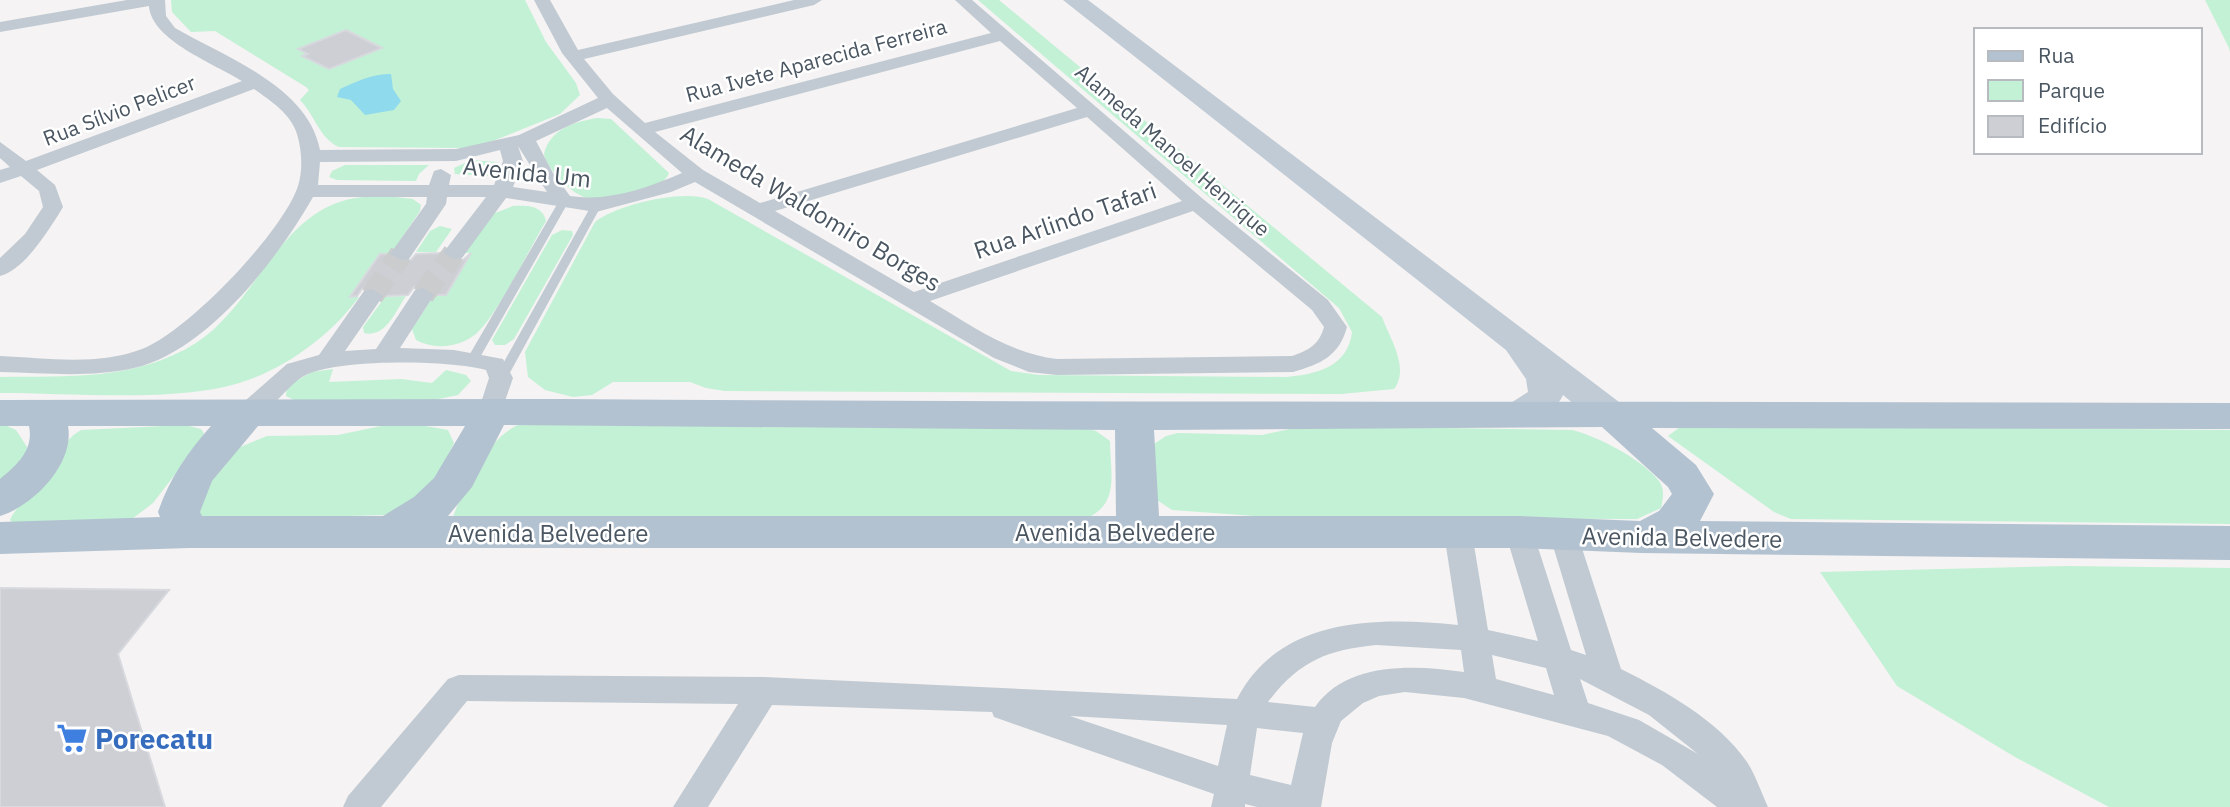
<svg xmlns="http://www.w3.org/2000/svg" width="2230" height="807" viewBox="0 0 2230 807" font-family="'IBM Plex Sans',sans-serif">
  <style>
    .green { fill: #c3f1d5 }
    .water { fill: #90daee }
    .building { fill: #cdcfd5; stroke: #d7d9de; stroke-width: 2 }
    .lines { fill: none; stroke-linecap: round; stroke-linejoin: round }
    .street-tunnel { stroke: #caccce; stroke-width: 23; stroke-dasharray: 23 11; stroke-linecap: butt }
    .lane { fill: #c1cad2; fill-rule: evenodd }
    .street { fill: #c1cad2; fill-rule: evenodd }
    .secondary { fill: #c1cbd6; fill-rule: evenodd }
    .primary { fill: #b3c2d1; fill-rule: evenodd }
    .labels { text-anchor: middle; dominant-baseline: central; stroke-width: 5; stroke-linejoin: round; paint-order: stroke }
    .far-street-label { font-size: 21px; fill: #4a5661; stroke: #fff }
    .street-label { font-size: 24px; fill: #4a5661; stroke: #fff }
    .near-shop-label { font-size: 28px; font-weight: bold; fill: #366cbe; stroke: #fff; text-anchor: start }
  </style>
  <rect width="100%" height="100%" fill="#f5f3f3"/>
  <!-- green -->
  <path class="green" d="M171 0H525L546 42 576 83 580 95 560 114 493 141 466 148 339 147C319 138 315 115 300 100L309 90 306 87 215 31 191 32 172 12Z
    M978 0H999L1382 317C1390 339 1410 368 1394 389L1341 394 725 391 706 388 690 382H613L592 395 573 397 545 390 528 377 525 352 595 222C615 205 683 189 708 199L1011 371 1039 375 1287 377C1318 374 1348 366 1352 332L1339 308Z
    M2205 0H2230V52L2229 48Z
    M597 118 611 119 669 173C663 193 603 202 584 197 570 192 547 169 544 154 550 129 574 122 597 118Z
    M472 160 497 162 501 167 489 176 455 174 454 168Z
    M345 165H429L419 174 416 181 337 180 329 177 332 171Z
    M363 197H396L413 199 421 205 420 211 391 254H379L350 296 359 297C328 339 276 376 224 387 161 401 66 393 0 393V377C68 376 135 381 196 343 259 302 281 204 363 197Z
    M513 206C526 205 543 205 546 221 531 246 496 317 477 333 460 348 434 350 416 340L412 329 434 295H446L471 253H462L490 215Z
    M440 226 452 229 436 252H416L430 231Z
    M562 230 572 231 573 235 514 339 505 345H495L492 340 552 235Z
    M406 296C395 312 386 338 364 333L363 327 385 297Z
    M333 369 329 382 401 379 432 383 446 370 466 375 471 381 458 395 434 400H294L286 396 287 386 312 372Z
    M0 423 16 430 29 450 0 488Z
    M521 424 1077 426 1096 431 1110 441C1110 471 1120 502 1089 517H453C464 486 489 435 521 424Z
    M185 425 201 429 204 433 200 442 153 503 132 519 15 525 10 520C17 503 36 494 47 479 59 461 61 441 81 430Z
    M420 425 448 430 454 443C439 476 420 504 384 515L200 520 192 498 233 450 267 436 338 435 381 426Z
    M1683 425 2230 430V524L1791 519 1774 512 1668 436Z
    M1304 426 1572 430C1597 436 1642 459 1659 481 1665 490 1663 498 1661 508L1637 519 1283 518 1172 510 1151 496 1154 444 1166 436 1178 433 1262 435Z
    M2067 566 2230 568V807H2109L2015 757 1897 686 1820 572Z"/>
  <!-- water -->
  <path class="water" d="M391 74 393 89 401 101 394 110 365 115 351 100 337 97 340 89C355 82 374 73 391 74Z"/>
  <!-- building -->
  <path class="building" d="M346 30 382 48 329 69 302 56 308 54 298 49Z
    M440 253 454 262 462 261 471 253 446 295H436L422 285 414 287 408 295 385 296 371 286 362 289 357 296 350 297 380 254H388L401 263 411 260 416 254Z
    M0 588 169 590 118 654 165 807H0Z"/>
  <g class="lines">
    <!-- street-tunnel -->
    <path class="street-tunnel" d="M423 295 454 253
      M372 296 401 254"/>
    <!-- lane -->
    <path class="lane" d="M564 198 569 201 479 359 477 362H469L467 359 559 201Z
      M596 203 601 206 507 378 505 381H497L495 378 591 206Z"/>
    <!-- street -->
    <path class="street" d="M127 0H165L166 16 175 28C225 57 308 86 320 150L456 149 519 135 598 98 562 53 534 0H550L578 50 794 0H822L814 5 584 59 613 94 645 123 991 33 955 0H972L1203 199 1328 300 1347 327C1339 356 1321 364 1293 372L1057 375 1029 372 994 358 695 182 671 192 596 212 506 198 462 258 454 259 443 253 486 197H447L446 204 409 259 401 260 390 254 426 204 427 197H313C277 260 207 351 134 368 90 378 45 373 0 372V356C46 358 98 366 142 349 187 332 283 232 298 186 303 170 302 151 297 134 291 114 271 101 254 89L37 170 55 185 63 207C50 228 25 270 0 276V258L25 234 43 207 39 191 21 176 0 183V170L10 167 0 158V142L26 161 242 81C215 64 151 40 149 6L0 32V22ZM1000 41 1077 108 760 203 703 170 655 132ZM607 108 682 173C647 188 609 202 570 196L553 173 536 141ZM1087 117 1182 201 914 292 775 211ZM518 146 547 192 513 187 523 161ZM500 150 503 161 494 185H449L451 175 441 169 434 171 429 185H318L320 162 456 161ZM1193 211 1312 310 1324 327C1319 345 1309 350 1292 356L1057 359C1010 354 971 325 930 301Z
      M423 288 434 295 400 348 454 350 503 359 513 378 499 418 490 420 481 418 478 412 489 378 486 370C447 360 344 359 308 374 284 384 265 427 238 419L235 413 238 407 287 364 319 355 364 291 372 289 383 296 345 351 376 349 415 290Z
      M1519 522 1529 525 1533 532 1571 650 1586 655 1550 536 1554 529 1564 526 1574 529 1578 536 1621 669C1665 691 1718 720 1747 762 1756 776 1761 792 1768 807H1717L1662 765 1608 736 1464 698 1405 692 1379 696 1363 703 1341 721 1332 743 1321 807H1257L1245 804V807H1211L1214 794 994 717 992 712 772 705 708 807H673L738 704 467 701 381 807H343L348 796 448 679 459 675 764 677 1237 699C1280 616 1377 617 1458 625L1444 533 1448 526 1458 523 1468 526 1472 533 1488 630 1538 641 1505 532 1509 525ZM1376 645 1461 650 1464 672C1415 665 1347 661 1315 707L1268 702C1299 661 1327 650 1376 645ZM1492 655 1546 668 1554 695 1496 679ZM1580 679 1649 715 1698 754 1639 720 1588 703ZM1070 716 1227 725 1218 766ZM1257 728 1303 733 1291 785 1250 775Z"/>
    <!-- secondary -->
    <path class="secondary" d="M1063 0H1088L1623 405 1629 414 1623 423C1598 430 1582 410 1563 395 1554 415 1527 430 1506 424L1501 415 1506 406 1528 392 1526 379 1506 350Z"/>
    <!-- primary -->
    <path class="primary" d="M563 399C1119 403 1674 401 2230 403V429L1652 428 1696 465 1714 494 1700 521 2230 526V560L1641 553 1519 548H190L0 554V522L160 517 158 512C169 479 188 452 211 426H68C75 464 33 506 0 516V479C17 465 34 450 29 426H0V400ZM504 425 1115 430 1116 516H448L472 487ZM258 426H465L434 478 414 497 383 516H202L200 512 212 481ZM1602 427 1668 487 1672 494 1659 511 1640 521 1519 516H1159L1154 430Z"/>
  </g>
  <!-- icons -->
  <defs>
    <g id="supermarket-bare" transform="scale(2.415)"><path d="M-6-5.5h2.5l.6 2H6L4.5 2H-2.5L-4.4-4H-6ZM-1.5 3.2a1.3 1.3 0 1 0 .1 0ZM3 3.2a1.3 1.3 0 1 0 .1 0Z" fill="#3f7fe0" stroke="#fff" stroke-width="2.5" paint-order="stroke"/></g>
  </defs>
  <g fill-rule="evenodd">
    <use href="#supermarket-bare" x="72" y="738"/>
  </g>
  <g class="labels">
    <!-- far-street labels -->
    <g class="far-street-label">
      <text transform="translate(816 60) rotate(-15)">Rua Ivete Aparecida Ferreira</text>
      <text transform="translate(119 110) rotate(-21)">Rua Sílvio Pelicer</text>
      <text transform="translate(1173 150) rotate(41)">Alameda Manoel Henrique</text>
    </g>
    <!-- street labels -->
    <g class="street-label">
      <text transform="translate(527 172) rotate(6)">Avenida Um</text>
      <text transform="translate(811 208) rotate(31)">Alameda Waldomiro Borges</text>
      <text transform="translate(1065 220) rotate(-19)">Rua Arlindo Tafari</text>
      <text x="1115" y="532">Avenida Belvedere</text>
      <text x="548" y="533">Avenida Belvedere</text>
      <text transform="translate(1682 537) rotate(1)">Avenida Belvedere</text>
    </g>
    <!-- near-shop labels -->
    <g class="near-shop-label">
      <text x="95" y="738">Porecatu</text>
    </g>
  </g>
  <!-- legend -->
  <rect x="1974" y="28" width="228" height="126" fill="#ffffff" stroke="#b7bbc0" stroke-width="2"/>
  <rect x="1988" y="51" width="35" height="10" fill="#b3c2d1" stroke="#b7bbc0" stroke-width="2"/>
  <text x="2038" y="63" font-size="21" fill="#4a5661">Rua</text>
  <rect x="1988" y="80" width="35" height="21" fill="#c3f1d5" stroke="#b7bbc0" stroke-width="2"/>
  <text x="2038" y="98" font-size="21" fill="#4a5661">Parque</text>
  <rect x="1988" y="116" width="35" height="21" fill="#cdcfd5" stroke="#b7bbc0" stroke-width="2"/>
  <text x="2038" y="133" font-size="21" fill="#4a5661">Edifício</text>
</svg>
